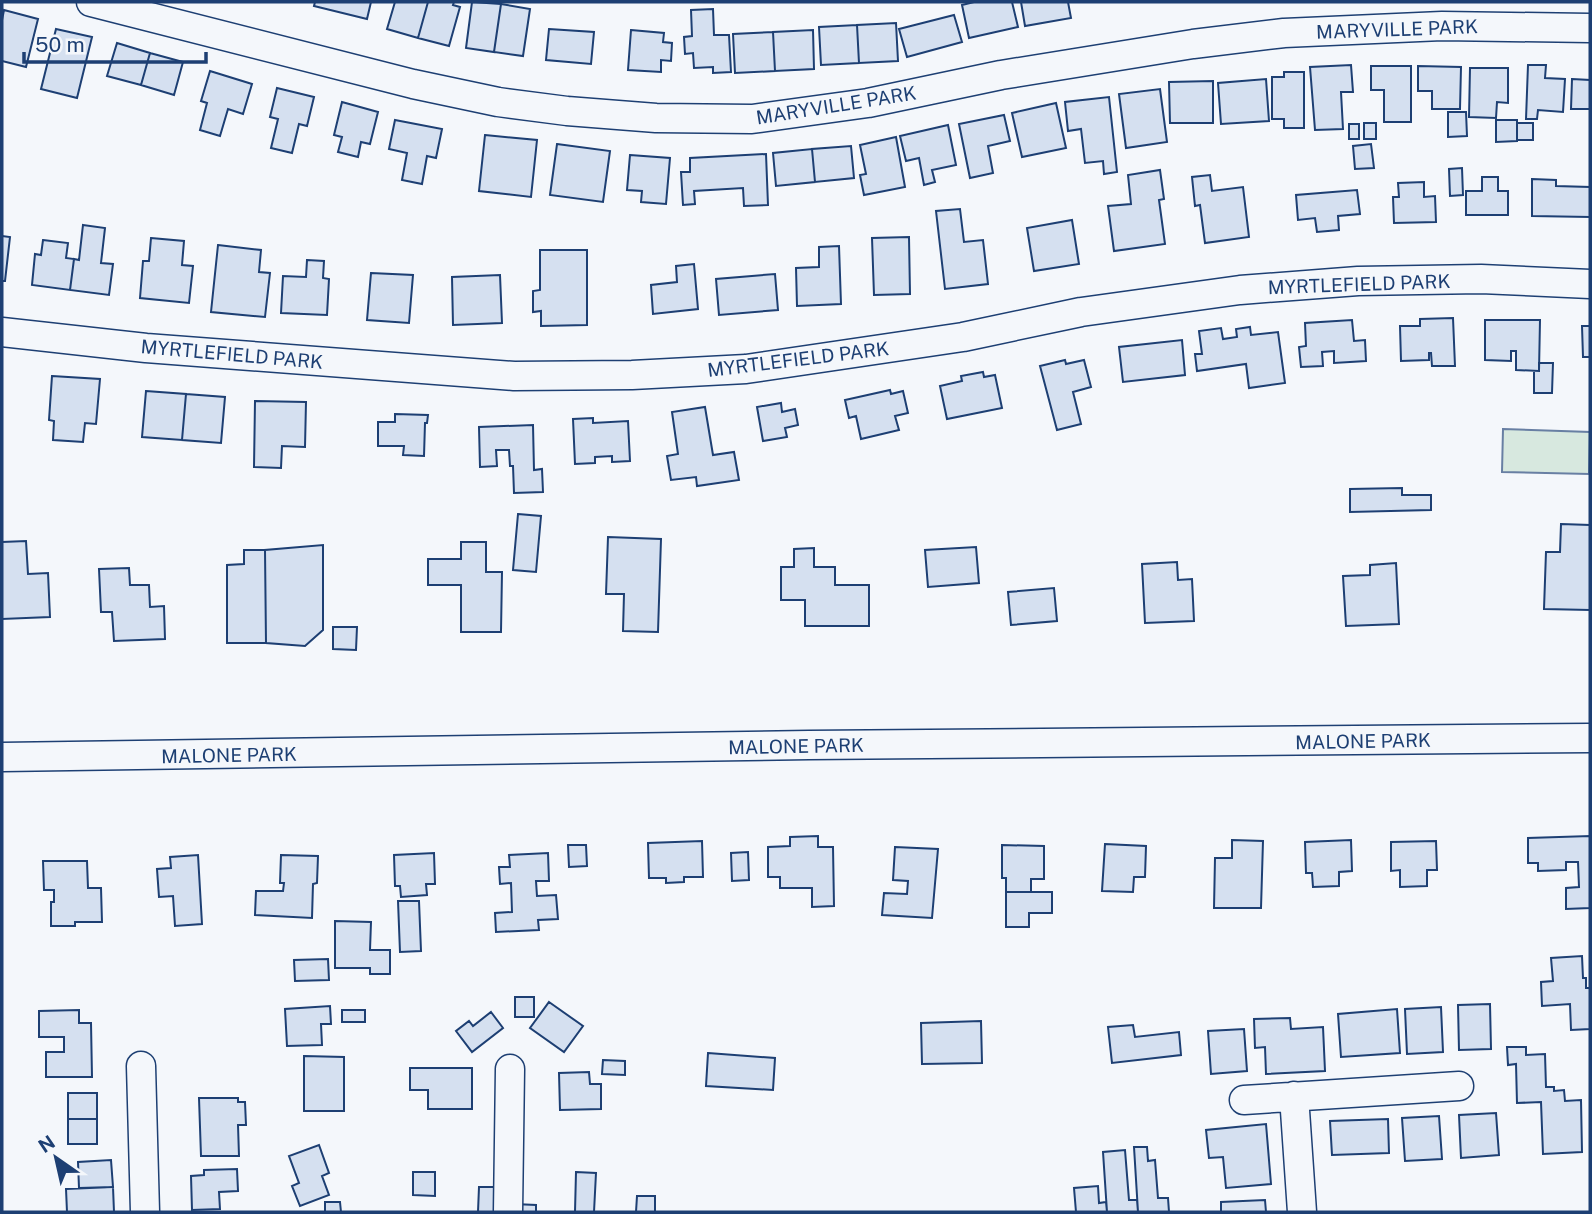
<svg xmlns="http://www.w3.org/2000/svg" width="1592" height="1214" viewBox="0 0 1592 1214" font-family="'Public Sans',sans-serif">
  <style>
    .green { fill: #d7e8df; stroke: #687fa3; stroke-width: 2 }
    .building { fill: #d5e0f0; stroke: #1d3f73; stroke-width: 2 }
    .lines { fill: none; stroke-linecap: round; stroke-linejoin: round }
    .minor-casing { stroke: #1d3f73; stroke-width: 31 }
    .minor { stroke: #f4f7fb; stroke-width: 28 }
    .labels { text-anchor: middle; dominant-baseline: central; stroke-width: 5; stroke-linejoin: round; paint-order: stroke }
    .street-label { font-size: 19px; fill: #1d3f73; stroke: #f4f7fb }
  </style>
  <rect width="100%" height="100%" fill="#f4f7fb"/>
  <!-- green -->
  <path class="green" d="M1503 429 1590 432 1589 474 1502 472Z"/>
  <!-- building -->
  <path class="building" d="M315 2H371L367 19 314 6Z
    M395 2H428L418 38 387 29Z
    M428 2H454L453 5 460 7 449 46 418 38Z
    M472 2 501 4 494 52 466 48Z
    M974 2H1012L1018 27 969 38 962 5Z
    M1021 2H1068L1071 18 1025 26Z
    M501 4 530 9 523 56 494 52Z
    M713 9 714 35H729L731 72 713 73V67L694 68 693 53 685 54 684 37 692 36 691 10Z
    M4 10 38 19 26 67 2 61V20Z
    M954 15 962 42 907 57 899 29Z
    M896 23 898 61 859 63 857 25Z
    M857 25 859 63 821 65 819 27Z
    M56 29 92 37 77 98 41 89Z
    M549 29 594 32 591 64 546 60Z
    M631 30 664 33 663 42 672 43 671 61 661 60V72L628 70Z
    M813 30 814 69 775 71 773 32Z
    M773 32 775 71 735 73 733 34Z
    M117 43 150 53 141 85 107 76Z
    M150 53 183 62 174 95 141 85Z
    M1351 65 1353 92H1341L1343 129 1315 130 1310 67Z
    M1528 65H1546L1545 78 1565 79 1563 112 1538 110 1537 119H1526Z
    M1371 66H1411V122H1384V90H1371Z
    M1418 66 1461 67 1460 109H1432V91H1418Z
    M1470 68H1508V103L1497 102 1496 118 1469 117Z
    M210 71 252 84 243 114 228 109 220 136 200 130 207 103 201 101Z
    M1284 72H1304V128H1284V119H1272V77H1284Z
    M1266 79 1269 121 1221 124 1218 83Z
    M1572 79 1590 80V109H1571Z
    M1213 81V123H1170L1169 82Z
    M277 88 314 97 307 126 299 124 292 153 271 148 278 119 270 117Z
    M1160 89 1167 142 1126 148 1119 94Z
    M1109 97 1117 172 1104 174 1103 161 1085 163 1081 129 1068 131 1065 102Z
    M342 102 378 112 370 144 361 142 358 157 338 152 342 137 334 135Z
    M1056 103 1066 148 1022 157 1012 113Z
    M1448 112H1466L1467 136 1448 137Z
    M1004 115 1010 141 988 146 993 173 970 178 959 124Z
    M395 120 442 129 436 158 427 156 422 184 402 180 407 153 389 149Z
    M1496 120H1517V141L1496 142Z
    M1364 123H1376V139H1364Z
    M1517 123H1533V140H1517Z
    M1349 124H1359V139H1349Z
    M948 125 956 165 932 170 935 182 924 185 919 158 906 161 900 136Z
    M485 135 537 140 531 197 479 191Z
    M896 137 905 187 864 195 860 175 866 174 860 145Z
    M557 144 610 151 603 202 550 195Z
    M1371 144 1374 168 1355 169 1353 146Z
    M851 146 854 178 815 182 812 149Z
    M812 149 815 182 776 186 773 153Z
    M766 154 768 205 744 206 743 188 694 191 695 204 683 205 681 172H690V158Z
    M630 155 670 158 666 204 641 202 642 191 627 190Z
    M1462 168 1463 195 1450 196 1449 169Z
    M1160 170 1164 199 1159 200 1165 244 1114 251 1108 206 1131 204 1128 175Z
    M1210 175 1212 191 1243 187 1249 237 1205 243 1200 205 1195 206 1192 177Z
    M1482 177H1498V191H1508V215H1466V191H1482Z
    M1532 179 1556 180V186L1590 187V217L1532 216Z
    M1424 182V197L1435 196 1436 222 1394 223 1393 197H1399L1398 183Z
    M1357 190 1360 214 1338 216 1339 230 1317 232 1315 218 1298 220 1296 195Z
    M960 209 964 242 983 240 988 284 945 289 936 211Z
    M1072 220 1079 264 1034 271 1027 228Z
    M83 225 105 228 101 263 113 264 109 295 70 290 74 259 79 260Z
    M2 236 10 237 5 281H2Z
    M909 237 910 294 874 295 872 238Z
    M151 238 184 241 182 265 193 266 189 303 140 298 143 261H149Z
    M43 240 68 243 66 258 74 259 70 290 32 285 35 254 41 255Z
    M218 245 261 250 259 272 270 273 265 317 211 312Z
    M839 246 841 304 797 306 796 268 819 267V247Z
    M540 250H587V325L541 326V311L533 312V291L540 290Z
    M307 260 324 261 323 278 329 279 327 315 281 313 283 276 306 277Z
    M694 264 698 309 653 314 651 285 677 282 676 266Z
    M371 273 413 275 409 323 367 320Z
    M775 274 778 310 719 315 716 279Z
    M500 275 502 323 453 325 452 277Z
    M1453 318 1455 366H1432L1431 353H1429V360L1401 361 1400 326H1420V319Z
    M1352 320 1354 341 1365 340 1366 361 1334 363V351L1322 352 1323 366 1301 367 1299 347 1306 346 1305 323Z
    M1485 320H1540L1539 371 1516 370V351H1511V361L1485 360Z
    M1582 326H1590V357H1583Z
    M1250 327 1251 335 1278 332 1285 383 1249 388 1246 364 1197 371 1195 354H1202L1199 331 1221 328 1223 339 1237 337 1236 329Z
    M1182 340 1185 375 1123 382 1119 347Z
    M1065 360 1066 364 1084 360 1091 387 1073 392 1081 424 1057 430 1040 366Z
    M1539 363H1553L1552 393H1534V371H1539Z
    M983 372 984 377 995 375 1002 408 947 419 940 386 962 381 961 376Z
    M52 376 100 379 96 424 85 423 83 442 53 440 54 421 49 420Z
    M890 390 891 394 903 391 908 413 895 416 899 430 861 439 856 416 849 418 845 400Z
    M146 391 186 394 182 440 142 437Z
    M186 394 225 397 221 443 182 440Z
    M255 401 306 402 305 447 282 446 281 468 254 467Z
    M781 403 782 412 795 409 798 425 785 428 787 437 763 441 757 407Z
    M705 407 713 455 734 452 739 480 697 486 696 477 671 480 667 456 678 454 672 412Z
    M395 414 428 415 427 423H425L424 456 403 455 404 446H378V422H395Z
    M593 418V423L628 421 630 461 612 462V456L595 457V463L575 464 573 419Z
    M533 425 534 470 542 469 543 492 514 493 513 466H510L509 450H496L497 466 480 467 479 427Z
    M1402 488V495H1431V510L1350 512V489Z
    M518 514 541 516 536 572 513 570Z
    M1561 524 1590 525V610L1544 609 1546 552H1560Z
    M608 537 661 539 658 632 623 631 624 594H606Z
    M26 541 28 574 48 573 50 617 2 619V542Z
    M461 542H486V572H502L501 632H461V585H428V559H461Z
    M323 545V630L305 646 266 643 265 550Z
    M976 547 979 583 928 587 925 550Z
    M814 548V567H835V585H869V626H805V600H781V567H794V549Z
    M244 550H265L266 643H227V565L244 564Z
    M1177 562 1178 580 1192 579 1194 621 1145 623 1142 564Z
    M1396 563 1399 624 1346 626 1343 576 1370 575V565Z
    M129 568 130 585H149L150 607 164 606 165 639 114 641 112 612H101L99 569Z
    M1054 588 1057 621 1011 625 1008 592Z
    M333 627H357L356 650 333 649Z
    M818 836V847H833L834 906 812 907V888H780V877H768V847L790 846V837Z
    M1590 836V908L1566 909V888L1579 887 1578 862H1566V870L1538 871V863H1528V838Z
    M1232 840 1263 841 1261 908H1214L1215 858H1232Z
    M1351 840 1352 871 1339 872V886L1313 887 1312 873H1306L1305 842Z
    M702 841 703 877H684V882L666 883V878H649L648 843Z
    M1436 841 1437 870H1427V886L1400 887V870L1391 871V842Z
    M1105 844 1146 846 1145 877H1134L1133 892 1102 891Z
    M568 845H586L587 866 569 867Z
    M1002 845 1044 846V879H1031V892H1006V878H1002Z
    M895 847 938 849 932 918 882 915 884 893 907 894 908 881 893 880Z
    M748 852 749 880 732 881 731 853Z
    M434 853 435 884H426L427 895 401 897 400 886H395L394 855Z
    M548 853 549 881H536L537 896 556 895 558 919 538 920 539 930 496 932 495 913 512 912 511 883 500 884 499 867H510L509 855Z
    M198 855 202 924 175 926 173 896 159 897 157 869 171 868 170 857Z
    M281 855 318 856 317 883 313 884 312 918 255 915 256 891H283L284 883H280Z
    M43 861H87L88 888H101L102 922H75V926H51V902H54V890H44Z
    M1006 892H1052V913H1029V927H1006Z
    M398 901H419L421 951 400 952Z
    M335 921 371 922 370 950H390V974H370V968H335Z
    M1582 956 1583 978H1586V988H1590V1029L1571 1030 1570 1004 1542 1006 1541 982 1553 981 1551 958Z
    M328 959 329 980 295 981 294 960Z
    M515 997H534V1017H515Z
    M549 1002 583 1026 564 1052 530 1028Z
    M1490 1004 1491 1049 1459 1050 1458 1005Z
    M330 1006 331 1024H321L322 1045 287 1046 285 1009Z
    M1441 1007 1443 1052 1407 1054 1405 1009Z
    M1397 1009 1400 1053 1341 1057 1338 1014Z
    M79 1010V1023H91L92 1077H46V1052H64V1037H39V1011Z
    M342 1010H365V1022H342Z
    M491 1012 503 1028 472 1052 456 1031 469 1021 473 1026Z
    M1290 1018 1291 1029 1323 1027 1325 1071 1266 1074 1265 1047 1255 1048 1254 1019Z
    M981 1021 982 1063 922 1064 921 1023Z
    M1133 1025 1135 1037 1179 1032 1181 1055 1112 1063 1108 1027Z
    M1244 1029 1247 1071 1211 1074 1208 1031Z
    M1507 1047H1526V1055L1545 1054 1546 1087H1554V1091L1564 1090 1565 1101 1581 1100 1582 1152 1543 1154 1541 1102 1517 1103 1516 1064 1508 1065Z
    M708 1053 775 1058 773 1090 706 1086Z
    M304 1056 344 1057V1111H304Z
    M603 1060 625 1061V1075L602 1074Z
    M410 1068H472V1109H428V1090H410Z
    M589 1072 590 1084H601V1109L560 1110 559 1073Z
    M68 1093H97V1119H68Z
    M199 1098H238V1102H245L246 1125H238L239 1156H201Z
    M1496 1113 1499 1155 1461 1158 1459 1115Z
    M1439 1116 1442 1159 1405 1161 1402 1118Z
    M68 1119H97V1144H68Z
    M1388 1119 1389 1153 1332 1155 1330 1121Z
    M1266 1124 1271 1184 1226 1188 1223 1157 1209 1158 1206 1130Z
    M319 1145 329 1173 322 1176 329 1195 300 1206 292 1186 299 1183 289 1156Z
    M1134 1147H1147L1148 1161 1155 1160 1158 1198H1168L1169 1212H1138Z
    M1125 1150 1129 1200H1137L1138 1212H1107L1103 1152Z
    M111 1160 113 1187 79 1188 78 1162Z
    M237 1169 238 1191 219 1192 220 1209 192 1210 191 1176 204 1175V1170Z
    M413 1172H435V1196L413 1195Z
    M576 1172 596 1173 594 1212H575Z
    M1098 1186 1099 1203 1106 1202 1107 1212H1076L1074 1188Z
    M113 1187 114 1212H67L66 1189Z
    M479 1187H495L494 1212H478Z
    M637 1196H655V1212H636Z
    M1265 1200 1266 1212H1221V1202Z
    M325 1202H340L341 1212H325Z
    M514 1204 536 1205V1212H514Z"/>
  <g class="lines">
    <!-- minor casing -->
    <g class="minor-casing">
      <path id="minor" d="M91 2 413 84 498 102 567 111 656 118 752 119 868 103 1001 75 1193 44 1284 33 1442 26 1590 28
        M2 332 146 348 514 376 632 375 746 369 963 337 1081 312 1240 290 1358 281 1481 279 1590 284
        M2 757 809 745 1590 738
        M141 1066 145 1212
        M1294 1096 1302 1212
        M1244 1100 1459 1086
        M508 1212 510 1069"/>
    </g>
    <!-- minor -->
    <use href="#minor" class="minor"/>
  </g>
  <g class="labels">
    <!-- street labels -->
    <g class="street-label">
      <text transform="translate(1397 29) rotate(-2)">MARYVILLE PARK</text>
      <text transform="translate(836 105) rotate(-9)">MARYVILLE PARK</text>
      <text transform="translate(1359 284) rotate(-2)">MYRTLEFIELD PARK</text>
      <text transform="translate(232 354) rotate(5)">MYRTLEFIELD PARK</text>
      <text transform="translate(798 359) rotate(-7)">MYRTLEFIELD PARK</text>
      <text transform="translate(1363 741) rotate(-1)">MALONE PARK</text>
      <text transform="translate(796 746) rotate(-1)">MALONE PARK</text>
      <text transform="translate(229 755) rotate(-1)">MALONE PARK</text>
    </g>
  </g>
  <!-- border -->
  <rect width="1592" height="1214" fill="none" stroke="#1d3f73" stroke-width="7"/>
  <!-- north arrow -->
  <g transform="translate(56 1158) rotate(326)" stroke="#f4f7fb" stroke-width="5" paint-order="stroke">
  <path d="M0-5L12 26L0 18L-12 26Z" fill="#1d3f73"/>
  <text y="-10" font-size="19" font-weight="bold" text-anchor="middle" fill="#1d3f73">N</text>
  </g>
  <!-- scale -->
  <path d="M24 52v10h182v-10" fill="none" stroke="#1d3f73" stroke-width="3.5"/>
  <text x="35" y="52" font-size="21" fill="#1d3f73" stroke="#f4f7fb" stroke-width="5" paint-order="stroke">50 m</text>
</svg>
